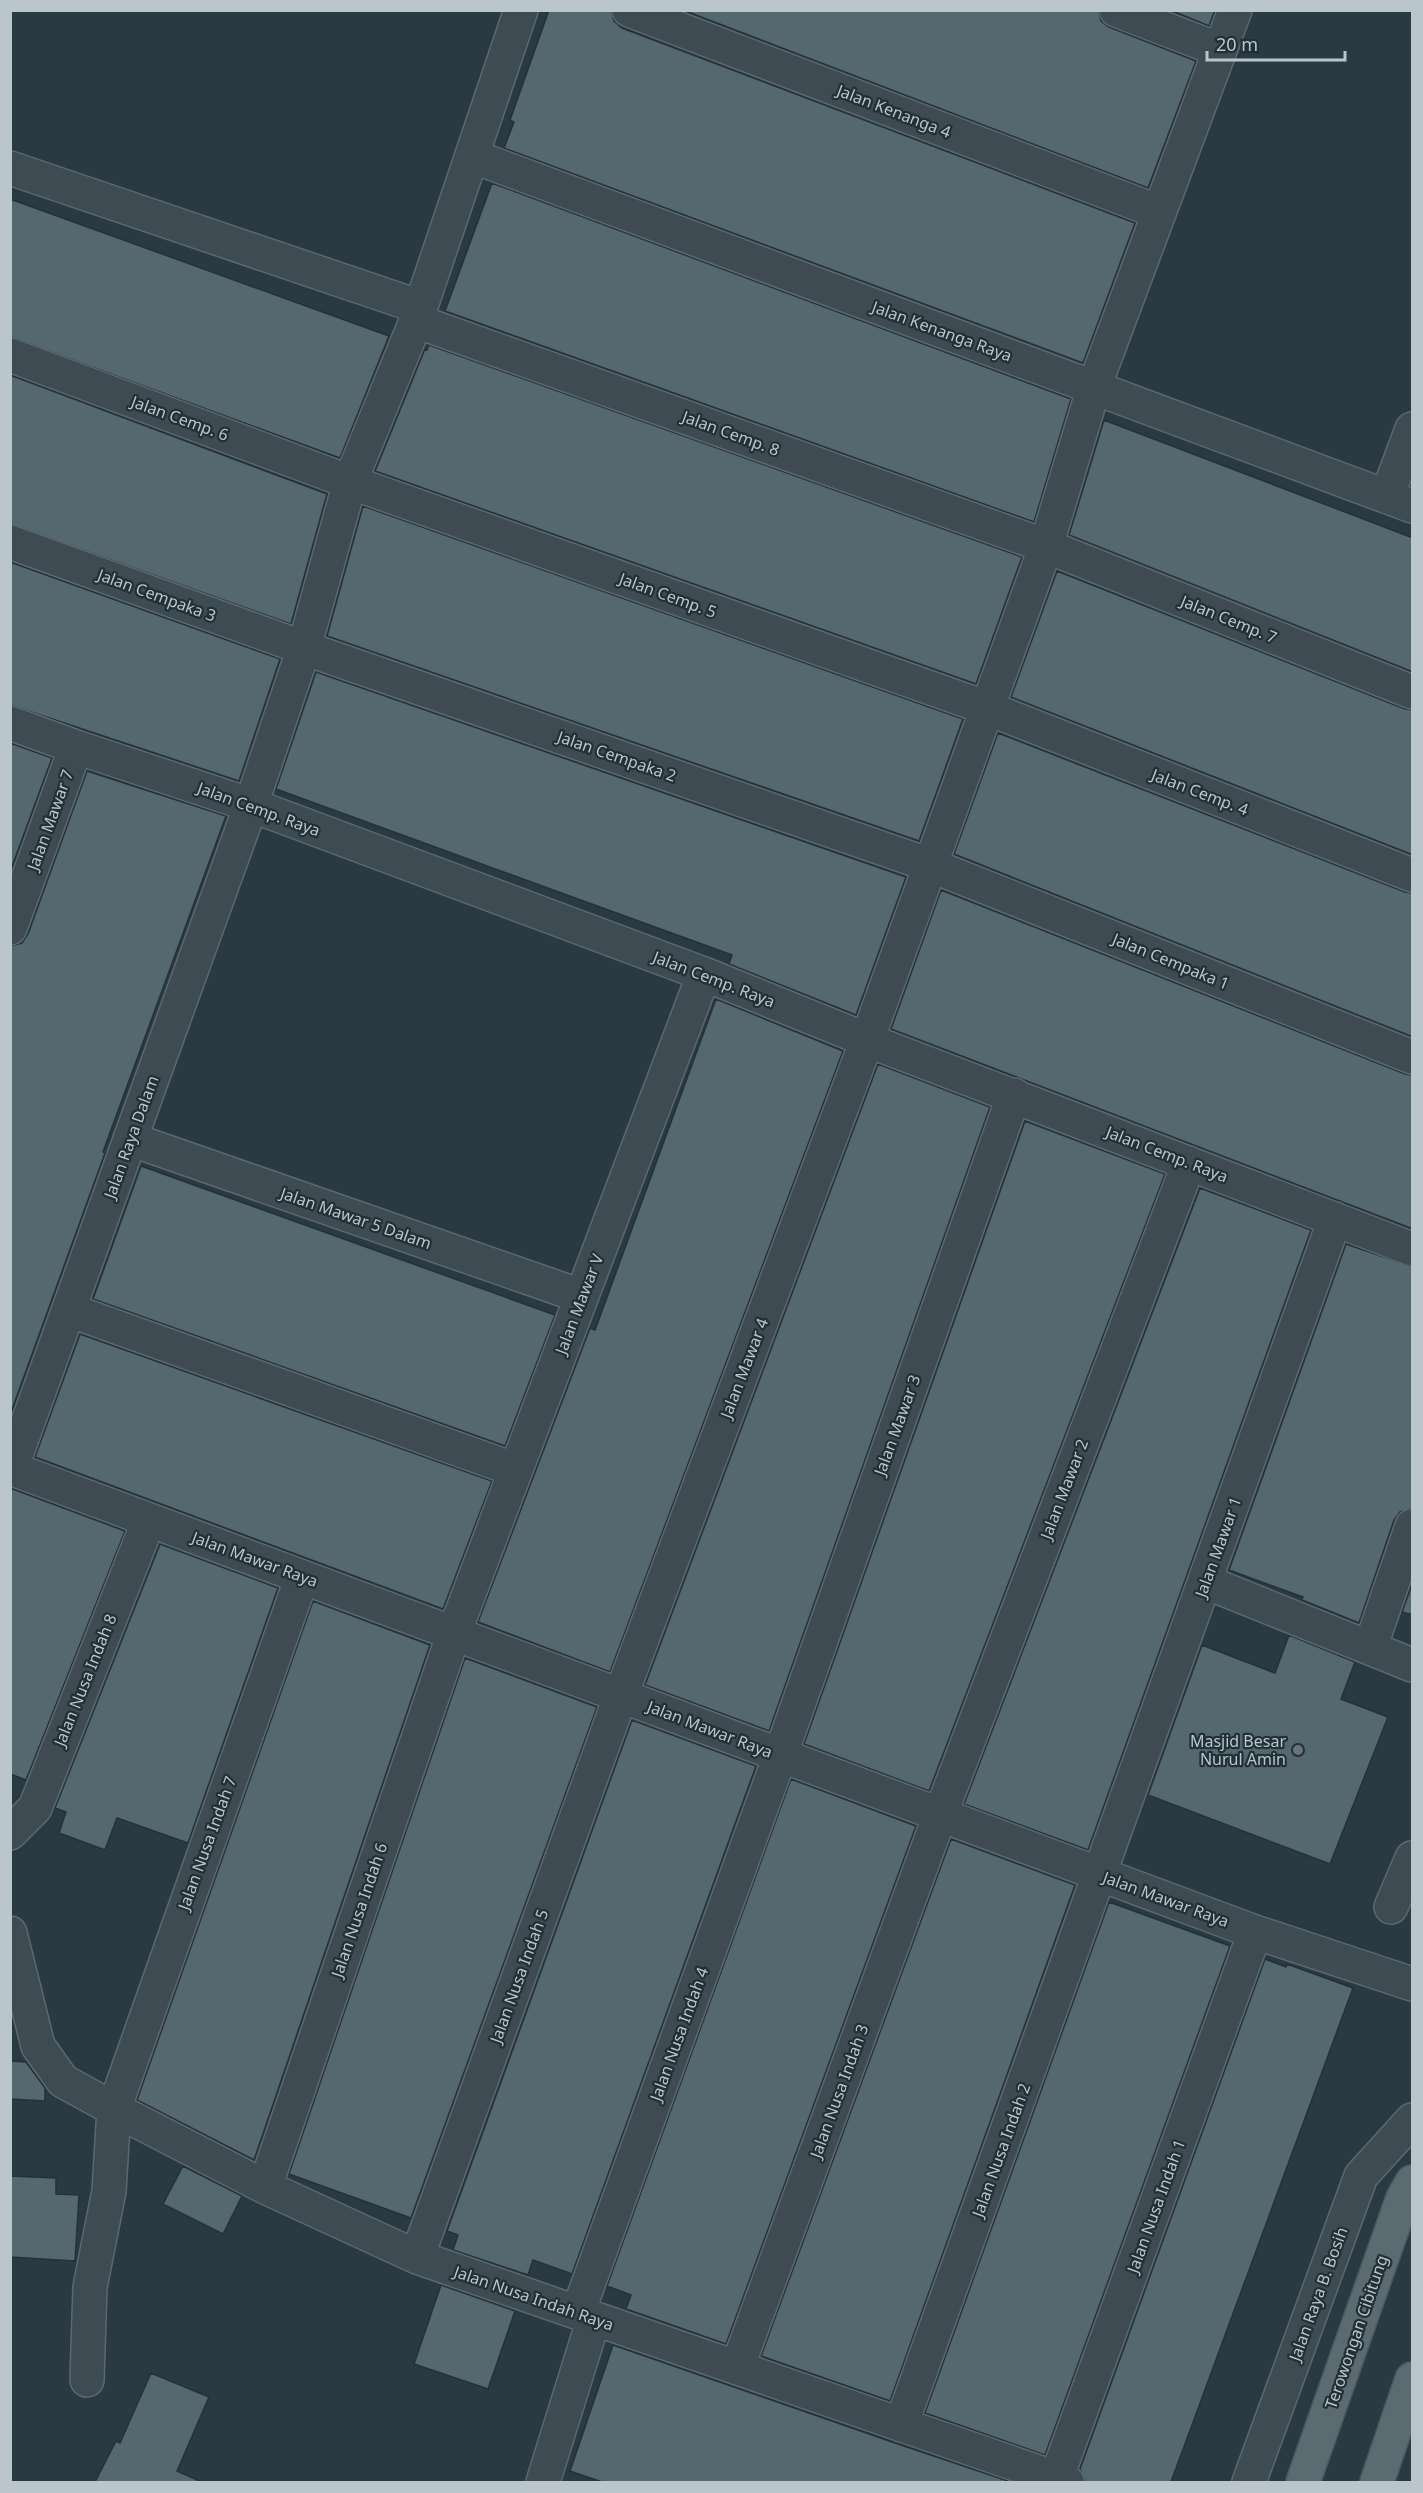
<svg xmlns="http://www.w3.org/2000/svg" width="1423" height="2493" viewBox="0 0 1423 2493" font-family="'Noto Sans',sans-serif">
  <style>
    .building { fill: #55676f; stroke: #243239; stroke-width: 1.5 }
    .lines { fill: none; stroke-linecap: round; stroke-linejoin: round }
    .minor-casing { stroke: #5c686f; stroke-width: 36 }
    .major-casing { stroke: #4a575e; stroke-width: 36 }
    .minor { stroke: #3e4b52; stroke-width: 33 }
    .major { stroke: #5c6a72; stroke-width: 33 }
    .worship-dot { fill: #6b7280; stroke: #223037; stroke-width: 2 }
    .labels { text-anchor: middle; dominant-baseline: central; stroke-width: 4.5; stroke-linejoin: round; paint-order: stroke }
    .street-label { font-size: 16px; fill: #bbc5cc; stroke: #223037 }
    .poi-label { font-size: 16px; fill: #bbc5cc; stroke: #223037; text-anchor: end }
  </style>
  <rect width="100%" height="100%" fill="#2a3a42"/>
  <!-- building -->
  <path class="building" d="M549 10H611L614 21 622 28 1135 223 1083 363 504 148 514 122 510 120Z
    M683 10H1098L1101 21 1109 27 1196 61 1148 188Z
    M1170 10H1215L1209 26Z
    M492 183 1071 399 1034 522 445 311Z
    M10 199 389 336 340 458 10 337Z
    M429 345 1022 557 976 684 375 471 425 349 427 350Z
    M10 375 327 494 291 624 10 524Z
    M1104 420 1413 538V672L1069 535Z
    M363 506 963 719 919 841 327 636Z
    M10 562 280 659 239 781 10 705Z
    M1057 571 1405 709 1413 710V855L1011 697Z
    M316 672 906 877 856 1015 729 964 732 955 276 789Z
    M998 733 1405 892 1413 893V1037L954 854Z
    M10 743 52 758 10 872Z
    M87 771 226 816 103 1152 105 1153 10 1415V946L22 943 28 934Z
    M941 890 1405 1074 1413 1075V1229L891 1029Z
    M716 999 843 1051 610 1672 478 1622 590 1328 595 1330Z
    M878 1064 990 1107 769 1731 645 1685Z
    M1025 1121 1165 1174 929 1791 804 1744Z
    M141 1166 555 1315 505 1446 93 1299Z
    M1200 1188 1311 1230 1088 1850 964 1804Z
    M1346 1244 1413 1267V1508L1400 1512 1394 1520 1359 1623 1302 1600 1303 1597 1229 1570Z
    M80 1334 492 1481 443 1609 35 1457Z
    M10 1488 125 1531 26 1780 10 1774Z
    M160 1544 278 1588 188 1843 117 1818 105 1850 59 1833 66 1812 55 1808Z
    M1413 1582V1615L1402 1612Z
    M313 1601 430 1645 254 2160 137 2100Z
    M1289 1635 1355 1662 1341 1699 1388 1717 1330 1864 1148 1795 1202 1645 1275 1673Z
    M465 1658 597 1707 411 2218 289 2174Z
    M632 1720 756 1766 572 2274 533 2260 528 2275 453 2250 458 2235 447 2231Z
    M791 1779 916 1826 726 2344 626 2309 631 2295 607 2286Z
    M951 1839 1075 1885 890 2401 761 2356Z
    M1109 1902 1230 1946 1045 2455 925 2413Z
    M1265 1959 1286 1967 1287 1964 1353 1988 1171 2482H1085L1080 2469Z
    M10 2061 26 2062 45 2088V2101L10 2099Z
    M183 2166 242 2196 223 2234 163 2204Z
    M10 2176 56 2178V2194L79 2195 75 2261 10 2257Z
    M441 2285 515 2311 488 2389 414 2364Z
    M613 2345 895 2443 1011 2482H602L570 2471Z
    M151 2373 209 2397 177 2471 202 2482H95L116 2441 120 2443Z"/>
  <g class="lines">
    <!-- minor casing -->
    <g class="minor-casing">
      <path id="minor" d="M629 10 1159 212
        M1116 10 1220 50
        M472 156 1412 506
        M10 168 420 307
        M416 321 1046 546 1412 692
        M10 355 350 482 987 708 1412 875
        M1387 496 1412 429
        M10 542 304 648 930 865 1412 1057
        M10 723 76 747 251 805 704 974 867 1040 1412 1249
        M10 928 76 747
        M130 1139 581 1296
        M69 1310 516 1470
        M10 1468 1255 1932 1412 1984
        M11 1469 251 805 304 648 350 482 416 321 521 10
        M1206 1582 1412 1665
        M1370 1648 1412 1526
        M10 1833 35 1808 149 1520
        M1391 1907 1412 1858
        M10 1933 38 2046 63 2081 114 2109 265 2187 417 2257 1067 2482
        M265 2187 454 1633 704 974
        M417 2257 621 1695 867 1040 1046 546 1094 387 1235 10
        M578 2312 780 1756 1014 1095
        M737 2368 940 1815 1189 1163
        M87 2380 90 2287 109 2191 114 2109 302 1577
        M901 2425 1335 1219
        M543 2482 594 2318
        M1055 2482 1255 1932
        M1249 2482 1361 2176 1412 2120"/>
    </g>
    <!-- major casing -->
    <g class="major-casing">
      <path id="major" d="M1303 2482 1403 2198 1412 2182
        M1377 2482 1412 2379"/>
    </g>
    <!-- minor -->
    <use href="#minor" class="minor"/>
    <!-- major -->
    <use href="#major" class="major"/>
  </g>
  <!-- markers -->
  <circle class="worship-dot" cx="1298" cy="1750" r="6"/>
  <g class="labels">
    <!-- street labels -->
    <g class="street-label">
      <text transform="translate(894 111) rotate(21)">Jalan Kenanga 4</text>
      <text transform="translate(942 331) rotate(20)">Jalan Kenanga Raya</text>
      <text transform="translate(180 418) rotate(20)">Jalan Cemp. 6</text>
      <text transform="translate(731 433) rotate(20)">Jalan Cemp. 8</text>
      <text transform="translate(157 595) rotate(20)">Jalan Cempaka 3</text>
      <text transform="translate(668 595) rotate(20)">Jalan Cemp. 5</text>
      <text transform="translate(1229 619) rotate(22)">Jalan Cemp. 7</text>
      <text transform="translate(617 756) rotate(19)">Jalan Cempaka 2</text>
      <text transform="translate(1200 792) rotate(21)">Jalan Cemp. 4</text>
      <text transform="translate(259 809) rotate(20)">Jalan Cemp. Raya</text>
      <text transform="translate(50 820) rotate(-70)">Jalan Mawar 7</text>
      <text transform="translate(1171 961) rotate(22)">Jalan Cempaka 1</text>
      <text transform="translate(714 979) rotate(21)">Jalan Cemp. Raya</text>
      <text transform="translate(131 1137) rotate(-70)">Jalan Raya Dalam</text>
      <text transform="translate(1167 1154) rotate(21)">Jalan Cemp. Raya</text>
      <text transform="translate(356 1218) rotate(19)">Jalan Mawar 5 Dalam</text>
      <text transform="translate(579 1304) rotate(-69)">Jalan Mawar V</text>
      <text transform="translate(744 1368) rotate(-69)">Jalan Mawar 4</text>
      <text transform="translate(897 1425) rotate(-70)">Jalan Mawar 3</text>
      <text transform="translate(1064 1489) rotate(-69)">Jalan Mawar 2</text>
      <text transform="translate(1218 1547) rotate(-70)">Jalan Mawar 1</text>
      <text transform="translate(255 1559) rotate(20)">Jalan Mawar Raya</text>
      <text transform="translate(85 1680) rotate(-68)">Jalan Nusa Indah 8</text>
      <text transform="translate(710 1729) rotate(21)">Jalan Mawar Raya</text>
      <text transform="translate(207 1843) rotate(-70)">Jalan Nusa Indah 7</text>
      <text transform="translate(1166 1899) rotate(20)">Jalan Mawar Raya</text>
      <text transform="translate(359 1910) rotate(-71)">Jalan Nusa Indah 6</text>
      <text transform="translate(519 1976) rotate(-70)">Jalan Nusa Indah 5</text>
      <text transform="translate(679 2034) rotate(-70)">Jalan Nusa Indah 4</text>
      <text transform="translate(839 2091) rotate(-70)">Jalan Nusa Indah 3</text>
      <text transform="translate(1001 2150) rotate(-70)">Jalan Nusa Indah 2</text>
      <text transform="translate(1156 2206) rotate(-70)">Jalan Nusa Indah 1</text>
      <text transform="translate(1318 2294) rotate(-70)">Jalan Raya B. Bosih</text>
      <text transform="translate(534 2298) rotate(19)">Jalan Nusa Indah Raya</text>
      <text transform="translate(1356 2332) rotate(-71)">Terowongan Cibitung</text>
    </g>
    <!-- poi labels -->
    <g class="poi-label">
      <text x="1286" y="1741">Masjid Besar<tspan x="1286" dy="18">Nurul Amin</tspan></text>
    </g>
  </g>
  <!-- border -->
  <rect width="1423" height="2493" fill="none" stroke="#bbc5cc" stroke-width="24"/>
  <!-- scale -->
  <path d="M1207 51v9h138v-9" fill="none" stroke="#bbc5cc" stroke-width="3"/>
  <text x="1216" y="51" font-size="18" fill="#bbc5cc" stroke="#223037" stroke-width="4.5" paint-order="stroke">20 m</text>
</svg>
